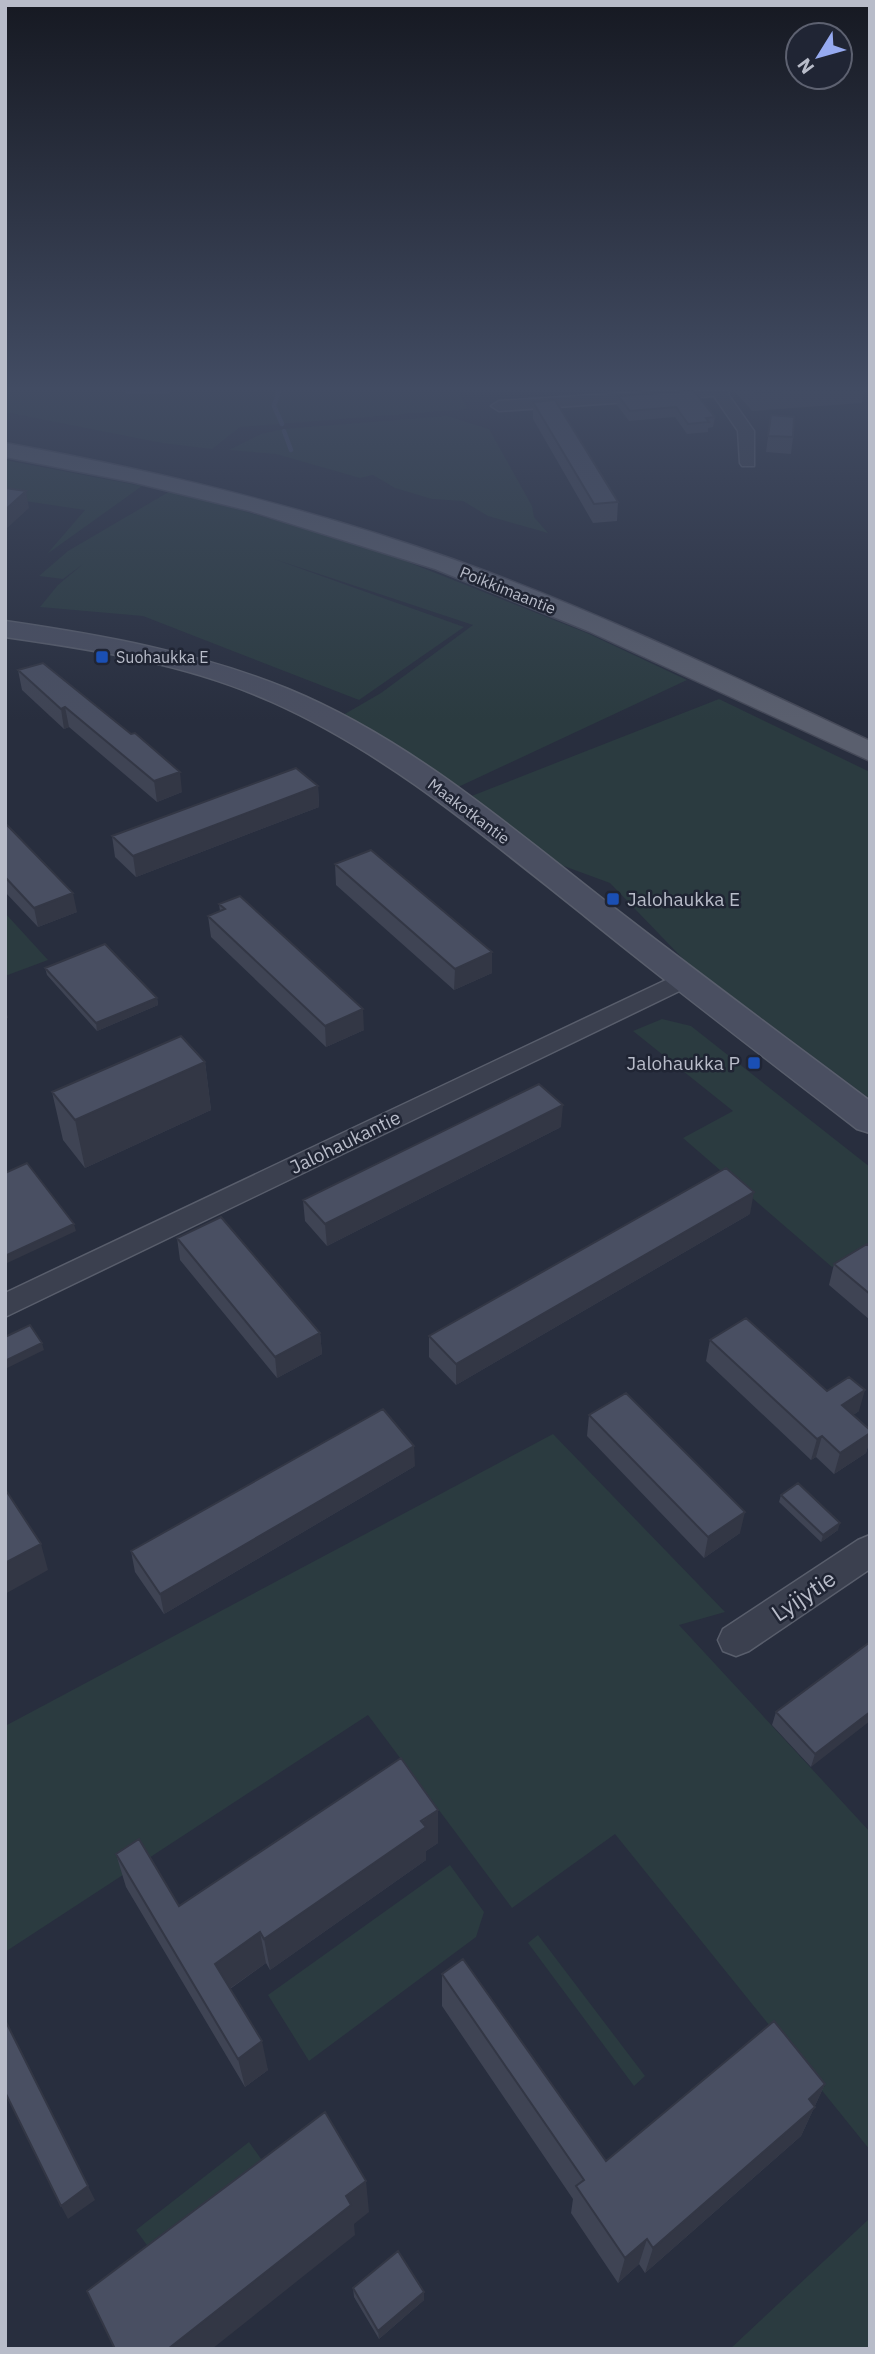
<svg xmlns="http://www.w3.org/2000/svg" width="875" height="2354" viewBox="0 0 875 2354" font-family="'IBM Plex Sans',sans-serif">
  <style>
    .green { fill: #2b3b40 }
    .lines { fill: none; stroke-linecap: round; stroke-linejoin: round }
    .stream { stroke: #3f4966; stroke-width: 4.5 }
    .street-casing { stroke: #595e6c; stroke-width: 3 }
    .secondary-casing { stroke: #595e6c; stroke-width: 3 }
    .primary-casing { stroke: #454958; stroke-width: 3 }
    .street { fill: #3b404f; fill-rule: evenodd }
    .secondary { fill: #4a4f61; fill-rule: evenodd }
    .primary { fill: #5a5f6e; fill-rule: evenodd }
    .wall { fill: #3f4454 }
    .shaded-wall { fill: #333745 }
    .building { fill: #494f62; stroke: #333745; stroke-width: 2 }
    .transit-dot { fill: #1a4fb4; stroke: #202534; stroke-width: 2.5 }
    .labels { text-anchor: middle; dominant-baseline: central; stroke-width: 5; stroke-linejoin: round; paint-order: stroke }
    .far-street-label { font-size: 16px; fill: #b8bcc9; stroke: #202534 }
    .far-poi-label { font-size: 16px; fill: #b8bcc9; stroke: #202534; text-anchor: start }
    .poi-label { font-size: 19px; fill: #b8bcc9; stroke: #202534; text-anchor: start }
    .street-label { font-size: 19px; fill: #b8bcc9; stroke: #202534 }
    .near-street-label { font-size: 23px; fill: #b8bcc9; stroke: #202534 }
  </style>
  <rect width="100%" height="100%" fill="#282e3e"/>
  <!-- green -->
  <path class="green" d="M5 391H459L467 409 240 427 212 449 162 443 5 412Z
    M447 416 489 429 532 506 534 517 548 533 488 516 463 501 432 499 395 488 373 475 360 478 276 454 229 450 261 434 283 429Z
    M5 460 142 486 47 554 85 510 5 498Z
    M172 490 380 551 587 633 687 680 456 788 393 742 343 715 381 693 473 625 274 559 464 627 359 700 143 616 40 607 58 585 83 564 63 579 39 576 68 551Z
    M719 699 870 772V1099L686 962 610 883 561 865 469 797Z
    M5 913 48 960 5 976Z
    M662 1019 691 1026 870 1167V1244L832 1267 683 1138 733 1111 633 1031Z
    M553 1434 725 1612 679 1625 870 1832V2150L615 1834 512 1908 368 1715 5 1952V1722L7 1725Z
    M450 1865 484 1912 476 1937 309 2061 268 1995Z
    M538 1935 645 2076 634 2086 528 1943Z
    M249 2142 266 2166 152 2252 136 2230Z
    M870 2218V2349H730Z"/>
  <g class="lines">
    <!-- stream -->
    <path class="stream" d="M279 391 274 406 282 424
      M128 392 169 391
      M284 431 291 450"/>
    <!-- street casing -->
    <g class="street-casing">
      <path id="street" d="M658 391H729L728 394 754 431V466H742L740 463 738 431 714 396 499 411 491 406 499 401Z
        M685 971 694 974 697 979 694 984 5 1317V1293Z
        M870 1535V1569L749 1651 736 1656 723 1651 718 1640 723 1629 858 1540Z"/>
    </g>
    <!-- secondary casing -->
    <g class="secondary-casing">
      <path id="secondary" d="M5 621C101 635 198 652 288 689 407 738 507 824 608 903 694 970 782 1035 870 1101V1133L857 1129C766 1059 675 989 586 917 486 838 389 754 272 702 188 664 96 650 5 637Z"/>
    </g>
    <!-- primary casing -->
    <g class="primary-casing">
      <path id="primary" d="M5 443C157 471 306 507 452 559 595 610 732 676 870 741V761L588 631 435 569 250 511 132 482 5 457Z"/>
    </g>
    <!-- street -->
    <use href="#street" class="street"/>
    <!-- secondary -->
    <use href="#secondary" class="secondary"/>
    <!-- primary -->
    <use href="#primary" class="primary"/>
  </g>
  <!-- wall -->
  <path class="wall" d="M687 391 715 417 713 427 708 428V432L687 434 675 417 629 421 617 405 618 396Z
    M735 391H864L862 403 752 411Z
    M533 402 618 502 617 521 593 523 533 419Z
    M771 415 793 437 791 454 766 452Z
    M18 670 182 792 157 802 69 727 64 729 22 690Z
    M318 786 319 807 136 877 115 857 112 836Z
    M5 823 77 912 38 927 5 892Z
    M335 864 492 952V973L454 990 336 885Z
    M219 904 364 1030 326 1047 211 937 208 916 220 911Z
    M45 968 157 998 158 1005 97 1031 47 975Z
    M205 1062 211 1110 85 1168 63 1140 52 1092Z
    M561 1127 327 1246 305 1221 303 1200Z
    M750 1214 456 1385 429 1357V1336Z
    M177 1238 320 1333 322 1354 277 1378 180 1260Z
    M870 1247V1320L829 1285 834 1264Z
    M710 1340 827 1391 859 1411 853 1415 870 1430V1439L866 1453 834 1474 816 1457 811 1460 706 1361Z
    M589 1415 740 1533 704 1558 587 1436Z
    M415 1466 164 1614 135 1572 131 1551Z
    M781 1495 838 1530 821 1542 779 1502Z
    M870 1642 811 1767 772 1725 776 1712Z
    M438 1810V1843L426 1851V1860L270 1970 266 1963 230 1989 268 2070 245 2087 126 1887 116 1854 179 1906Z
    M442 1974 606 2161 825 2084 801 2136 645 2273 639 2264 618 2283 571 2213 573 2199 442 2006Z
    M353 2288 424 2300 379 2339 354 2297Z"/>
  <!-- shaded-wall -->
  <path class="shaded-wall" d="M26 491 29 508 5 530V510Z
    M65 707 69 727 64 729 61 709Z
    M180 772 182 792 157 802 154 781Z
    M318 786 319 807 136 877 133 856Z
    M73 893 77 912 38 927 34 908Z
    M492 952V973L454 990 455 969Z
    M157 998 158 1005 97 1031 96 1023Z
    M5 1006 8 1018 5 1019Z
    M363 1009 364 1030 326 1047 325 1026Z
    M205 1062 211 1110 85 1168 75 1120Z
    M563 1105 561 1127 327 1246 325 1224Z
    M754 1192 750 1214 456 1385V1364Z
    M74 1224 76 1231 5 1264V1256Z
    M320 1333 322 1354 277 1378 275 1357Z
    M42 1343 44 1350 5 1369V1361Z
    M865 1390 859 1411 837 1426 842 1405Z
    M870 1433V1439L866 1453 834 1474 840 1453Z
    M822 1436 816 1457 811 1460 817 1439Z
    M414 1446 415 1466 164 1614 160 1594Z
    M745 1512 740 1533 704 1558 708 1537Z
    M840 1523 838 1530 821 1542 823 1535Z
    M41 1544 48 1570 5 1594V1563Z
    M870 1712V1721L811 1767 815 1754Z
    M438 1810V1843L426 1851V1860L270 1970 264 1939Z
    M260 1932 266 1963 222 1994 215 1964Z
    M5 2020 95 2200 68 2219 61 2206Z
    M262 2041 268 2070 245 2087 238 2059Z
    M825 2084 801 2136 645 2273 653 2248 809 2099Z
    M366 2181 369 2212 354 2224 355 2235 212 2349H168L346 2196Z
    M647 2239 639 2264 618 2283 625 2258Z
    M424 2292V2300L379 2339 378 2331Z"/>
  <!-- building -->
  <path class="building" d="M687 391H694L715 417 706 418 709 422 688 424 676 407 630 411 618 396Z
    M753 391H785L755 393Z
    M555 400 618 502 594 504 533 402Z
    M771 415 794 417 793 437 768 436Z
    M5 488 26 491 5 510Z
    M43 663 131 734 135 733 180 772 154 781 65 707 61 709 18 670Z
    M296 768 318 786 133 856 112 836Z
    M5 823 73 893 34 908 5 877Z
    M371 850 492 952 455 969 335 864Z
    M240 896 363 1009 325 1026 208 916 225 909 219 904Z
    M105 944 157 998 96 1023 45 968Z
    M181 1036 205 1062 75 1120 52 1092Z
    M539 1084 563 1105 325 1224 303 1200Z
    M27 1163 74 1224 5 1256V1173Z
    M726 1168 754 1192 456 1364 429 1336Z
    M221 1217 320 1333 275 1357 177 1238Z
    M867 1244 870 1247V1294L834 1264Z
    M746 1318 827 1391 849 1377 865 1390 842 1405 870 1430V1433L840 1453 822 1436 817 1439 710 1340Z
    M30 1325 42 1343 5 1361V1337Z
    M626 1393 745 1512 708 1537 589 1415Z
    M383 1409 414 1446 160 1594 131 1551Z
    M798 1483 840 1523 823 1535 781 1495Z
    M5 1489 41 1544 5 1563Z
    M870 1642V1712L815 1754 776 1712Z
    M401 1758 438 1810 421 1821 426 1827 264 1939 260 1932 215 1964 262 2041 238 2059 116 1854 139 1839 179 1906Z
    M463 1959 606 2161 774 2021 825 2084 809 2099 815 2107 653 2248 647 2239 625 2258 576 2186 584 2180 442 1974Z
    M5 2020 88 2186 61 2206 5 2092Z
    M325 2112 366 2181 346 2196 351 2205 168 2349H115L87 2291Z
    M398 2251 424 2292 378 2331 353 2288Z"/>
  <!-- sky -->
  <linearGradient id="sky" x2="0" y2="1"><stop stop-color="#161922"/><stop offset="0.54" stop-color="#424c63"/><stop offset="1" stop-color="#424c63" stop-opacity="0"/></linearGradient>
  <rect width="875" height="720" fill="url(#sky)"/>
  <!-- markers -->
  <g class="transit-dot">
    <rect x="95" y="650" width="14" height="14" rx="3.5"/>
    <rect x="606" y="892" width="14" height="14" rx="3.5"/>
    <rect x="747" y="1056" width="14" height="14" rx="3.5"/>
  </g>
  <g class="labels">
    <!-- far-street labels -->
    <g class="far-street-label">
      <text transform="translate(508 590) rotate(22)">Poikkimaantie</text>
      <text transform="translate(469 811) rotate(37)">Maakotkantie</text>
    </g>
    <!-- far-poi labels -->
    <g class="far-poi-label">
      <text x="116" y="657">Suohaukka E</text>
    </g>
    <!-- poi labels -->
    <g class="poi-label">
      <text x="627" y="899">Jalohaukka E</text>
      <text x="740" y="1063" text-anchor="end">Jalohaukka P</text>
    </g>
    <!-- street labels -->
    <g class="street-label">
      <text transform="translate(345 1142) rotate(-26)">Jalohaukantie</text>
    </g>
    <!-- near-street labels -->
    <g class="near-street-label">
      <text transform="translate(803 1595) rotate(-34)">Lyijytie</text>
    </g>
  </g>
  <!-- border -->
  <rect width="875" height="2354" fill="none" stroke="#b8bcc9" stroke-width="14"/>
  <!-- north arrow -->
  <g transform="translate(819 56) rotate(233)"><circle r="33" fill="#202534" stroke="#5d6170" stroke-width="2"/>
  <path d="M0-5L12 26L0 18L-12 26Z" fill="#96aaf0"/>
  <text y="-10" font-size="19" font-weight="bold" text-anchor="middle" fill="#b8bcc9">N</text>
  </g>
</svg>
